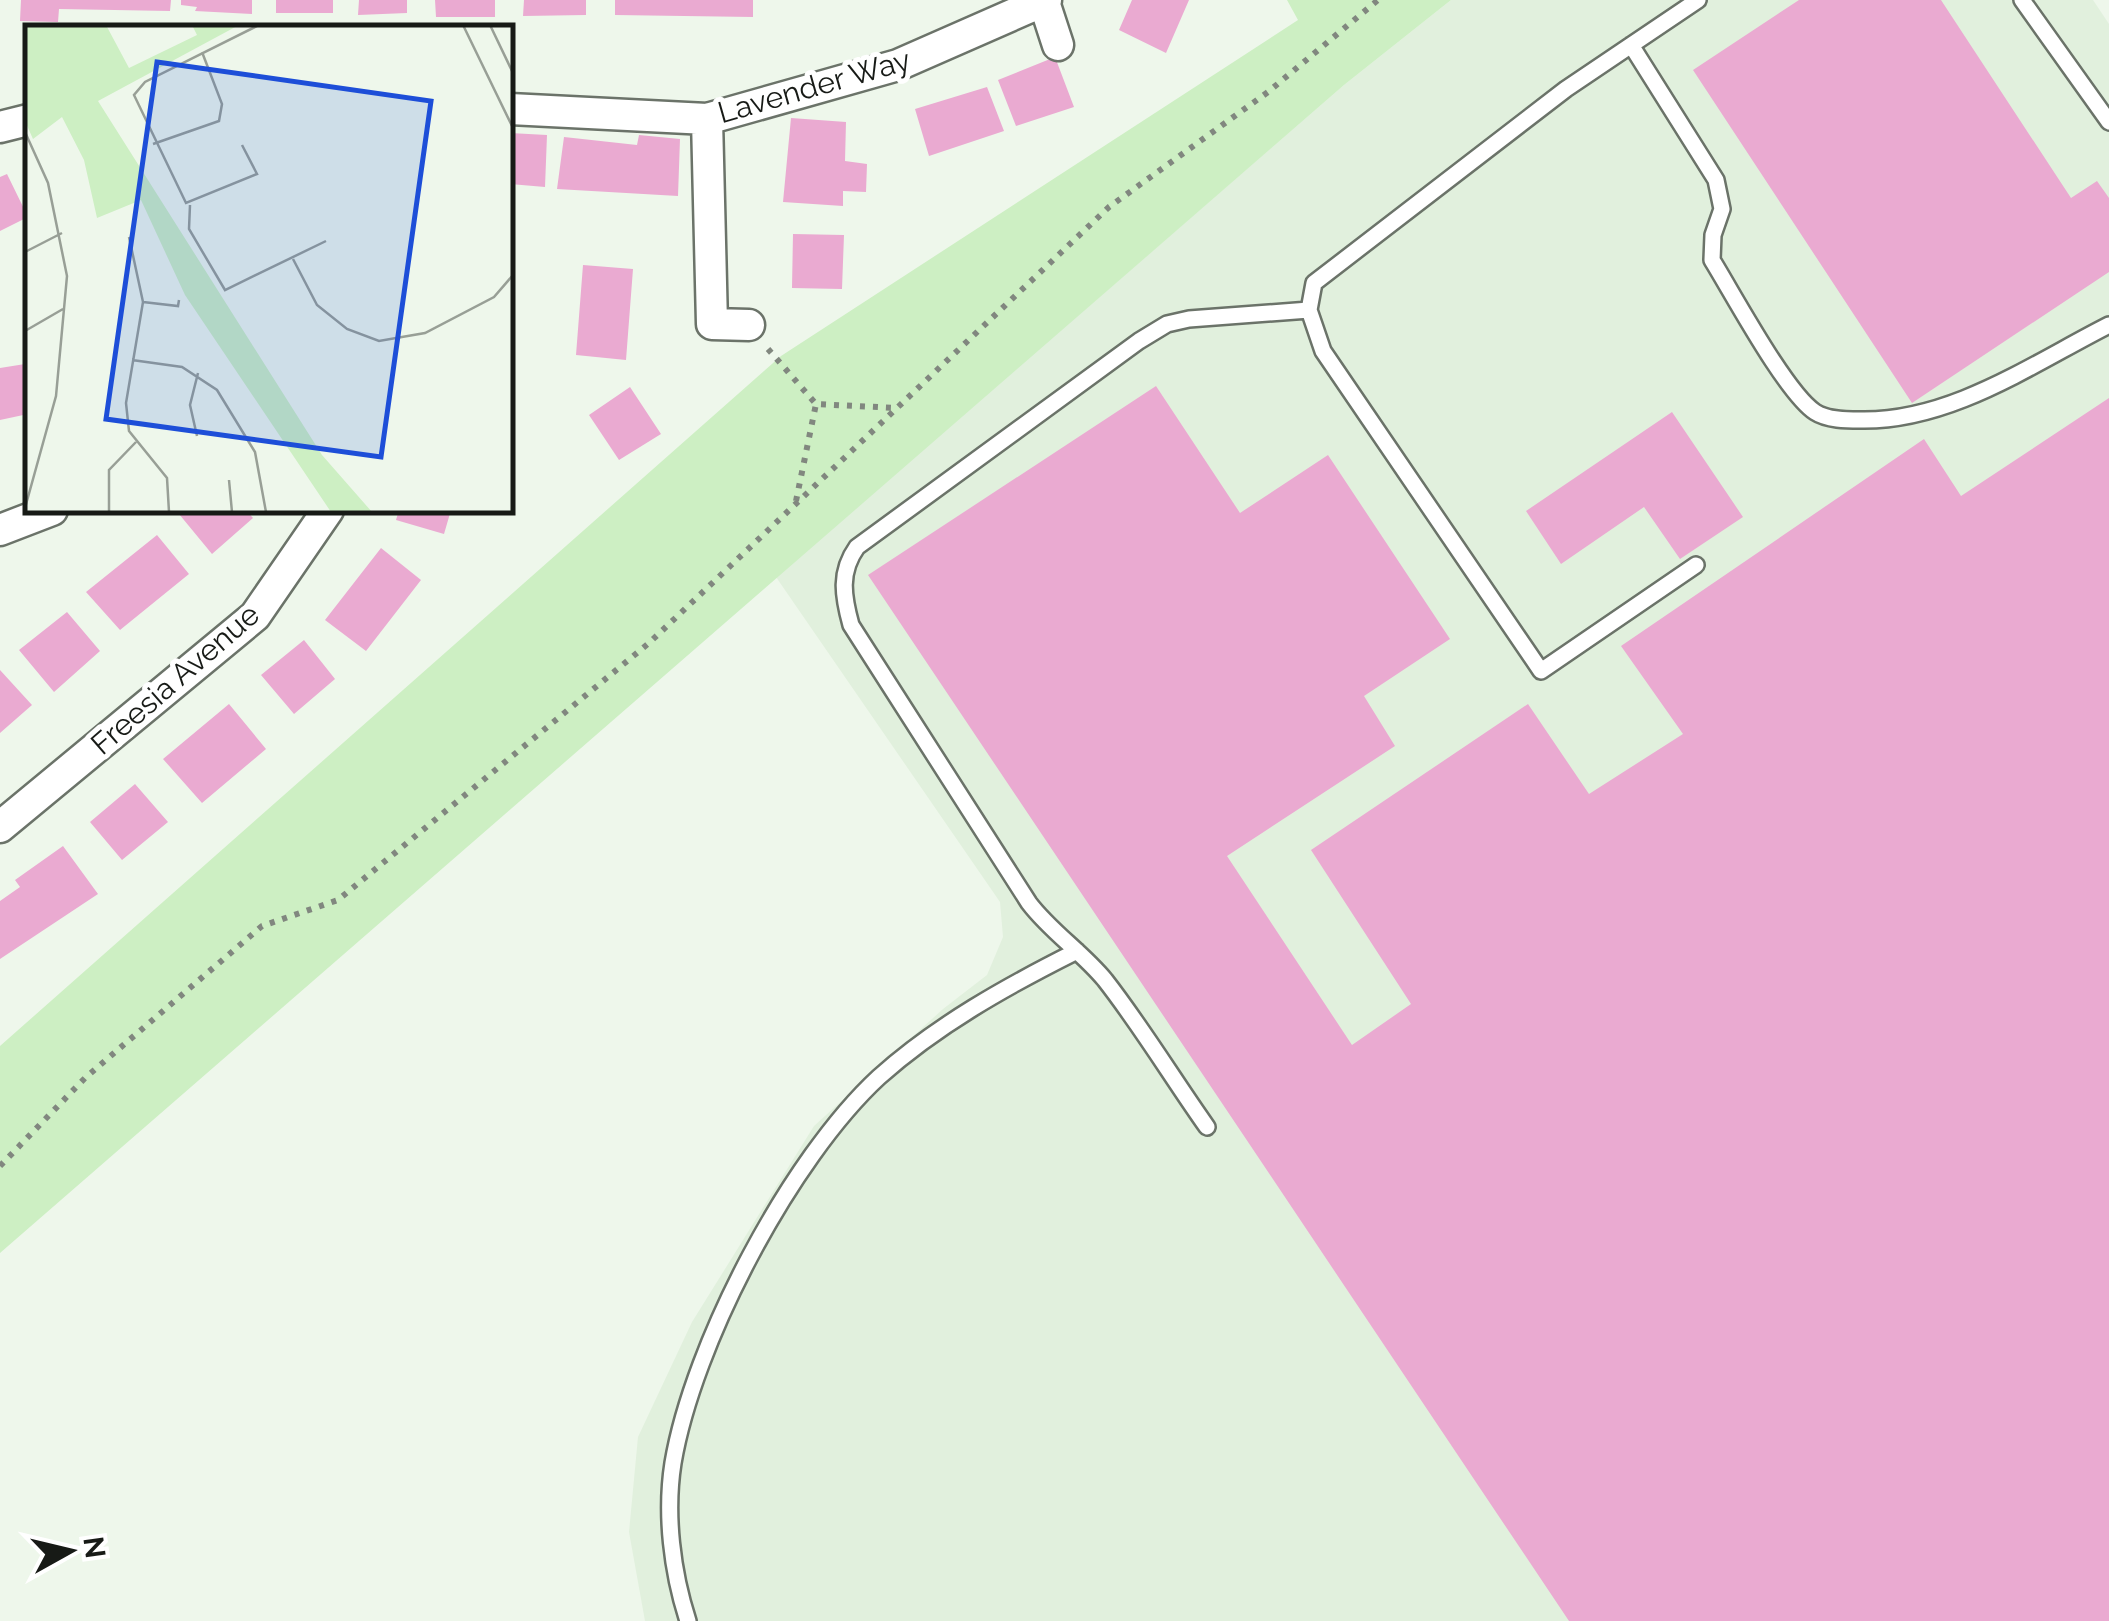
<svg xmlns="http://www.w3.org/2000/svg" width="2109" height="1621" viewBox="0 0 2109 1621" font-family="Raleway,sans-serif">
  <style>
    .built { fill: #e1f0dd }
    .green { fill: #cdefc3 }
    .building { fill: #eaaad1 }
    .lines { fill: none; stroke-linecap: round; stroke-linejoin: round }
    .lane-casing { stroke: #6b7369; stroke-width: 20 }
    .street-casing { stroke: #6b7369; stroke-width: 35 }
    .path { stroke: #81877f; stroke-width: 6; stroke-dasharray: 5 8; stroke-linecap: butt }
    .lane { stroke: #fff; stroke-width: 15 }
    .street { stroke: #fff; stroke-width: 30 }
    .labels { text-anchor: middle; dominant-baseline: central; stroke-width: 10; stroke-linejoin: round; paint-order: stroke }
    .street-label { font-size: 30px; fill: #171a16; stroke: #fff }
    .inset-road { fill: none; stroke: #989f96; stroke-width: 2.5 }
    .view { fill: #1d4ed8; fill-opacity: 0.15; stroke: #1d4ed8; stroke-width: 5 }
    .inset-edge { fill: none; stroke: #171a16; stroke-width: 5 }
  </style>
  <rect width="100%" height="100%" fill="#eef7eb"/>
  <!-- built -->
  <path class="built" d="M1451 0H2093L2109 24V1621H645L629 1532 638 1437 692 1322 814 1126 943 1009 987 975 1003 937 1000 902 776 577 1344 85Z"/>
  <!-- green -->
  <path class="green" d="M1287 0H1451L1344 85 0 1253V1046L781 356 1298 20Z"/>
  <!-- building -->
  <path class="building" d="M21 0H171L170 11 59 9 58 22 20 21Z
    M181 0H252V14L195 11 197 7 181 5Z
    M276 0H333V13H276Z
    M359 0H407V13L358 15Z
    M435 0H495V17H436Z
    M524 0H586V15L523 16Z
    M615 0H753V17L615 15Z
    M1132 0H1189L1166 53 1119 30Z
    M1799 0H1941L2071 198 2097 181 2109 198V272L1912 403 1693 70Z
    M1055 57 1074 107 1016 126 998 80Z
    M987 87 1004 131 929 156 915 109Z
    M791 118 846 122 845 161 867 164 866 192 843 191V206L783 202Z
    M510 133 547 135 545 187 510 184Z
    M639 135 680 139 678 196 557 189 564 137 637 145Z
    M7 174 28 217 0 231V177Z
    M793 234 844 235 842 289 792 288Z
    M583 265 633 269 626 360 576 355Z
    M25 364 28 414 0 420V368Z
    M1156 386 1240 513 1328 455 1450 639 1364 696 1395 746 1227 856 1352 1045 1411 1004 1311 850 1528 704 1589 794 1683 734 1621 646 1924 439 1961 496 2109 398V1621H1569L868 575Z
    M630 387 661 434 619 460 589 415Z
    M1672 412 1743 517 1680 559 1644 507 1561 564 1526 511Z
    M184 510H246L253 518 212 554 179 514Z
    M399 510H451L444 534 396 520Z
    M157 535 189 574 120 630 86 592Z
    M381 548 421 580 366 651 325 620Z
    M67 612 100 651 54 692 19 650Z
    M304 640 335 679 294 714 261 675Z
    M0 670 32 705 0 733Z
    M229 704 266 749 202 803 163 759Z
    M135 784 168 822 122 860 90 822Z
    M63 846 98 894 0 959V901L20 887 15 880Z"/>
  <g class="lines">
    <!-- lane casing -->
    <g class="lane-casing">
      <path id="lane" d="M2022 0 2109 122
        M1631 45 1716 180 1722 209 1713 235 1712 260C1733 294 1786 393 1815 412 1827 420 1847 420 1860 420 1950 422 2032 364 2109 325
        M1696 565 1541 671 1323 351 1309 310 1314 283 1566 89 1698 0
        M1207 1127C1173 1079 1141 1026 1105 980 1082 952 1051 932 1029 903L851 625C843 596 839 572 857 547L1139 341 1167 324 1189 319 1309 310
        M688 1621C672 1572 665 1514 673 1463 693 1344 790 1159 879 1077 937 1025 1007 986 1077 951"/>
    </g>
    <!-- street casing -->
    <g class="street-casing">
      <path id="street" d="M1044 2 1058 45
        M510 109 707 119 898 65 1046 0
        M707 119 712 324 749 325
        M0 127 28 120
        M0 530 52 510
        M0 827 255 616 328 510"/>
    </g>
    <!-- path -->
    <path class="path" d="M768 349 816 404 896 408
      M796 501 816 404
      M0 1166 85 1078 262 926 338 900 649 643 1109 207 1268 92 1378 0"/>
    <!-- lane -->
    <use href="#lane" class="lane"/>
    <!-- street -->
    <use href="#street" class="street"/>
  </g>
  <g class="labels">
    <!-- street labels -->
    <g class="street-label">
      <text transform="translate(814 86) rotate(-16)">Lavender Way</text>
      <text transform="translate(175 679) rotate(-41)">Freesia Avenue</text>
    </g>
  </g>
  <!-- overview -->
  <g transform="translate(25 25)">
    <rect width="488" height="488" fill="#eef7eb"/>
    <path d="M0 0H81L104 43 172 10 167 0H214L73 76 297 430 347 487H306L160 270 116 175 72 193 59 135 37 92 8 114 0 96Z" fill="#cdefc3"/>
    <path class="inset-road" d="M438 0 488 103M465 0 488 48M0 107 23 158 42 251 31 371 0 483M128 119 194 96 197 79 177 27M217 120 232 149 161 178 109 70 120 57 234 0M165 180 164 204 200 265 301 216M104 212 118 277 101 378 104 406 142 453 144 487M0 227 37 208M268 234 292 280 322 304 354 316 400 308 469 272 488 250M118 277 153 281 154 275M0 306 38 284M107 335 157 342 192 365 230 427 241 487M172 411 165 380 173 348M204 455 207 487M84 487V445L111 417"/>
    <path class="view" d="M132 37 406 76 356 432 81 394Z"/>
    <rect width="488" height="488" class="inset-edge"/>
  </g>
  <!-- north arrow -->
  <g transform="translate(70 1551) rotate(82)" stroke="#ffffff" stroke-width="8" paint-order="stroke">
  <path d="M0-8L18 38L0 25L-18 38Z" fill="#171a16"/>
  <text y="-15" font-size="28" font-weight="bold" text-anchor="middle" fill="#171a16">N</text>
  </g>
</svg>
